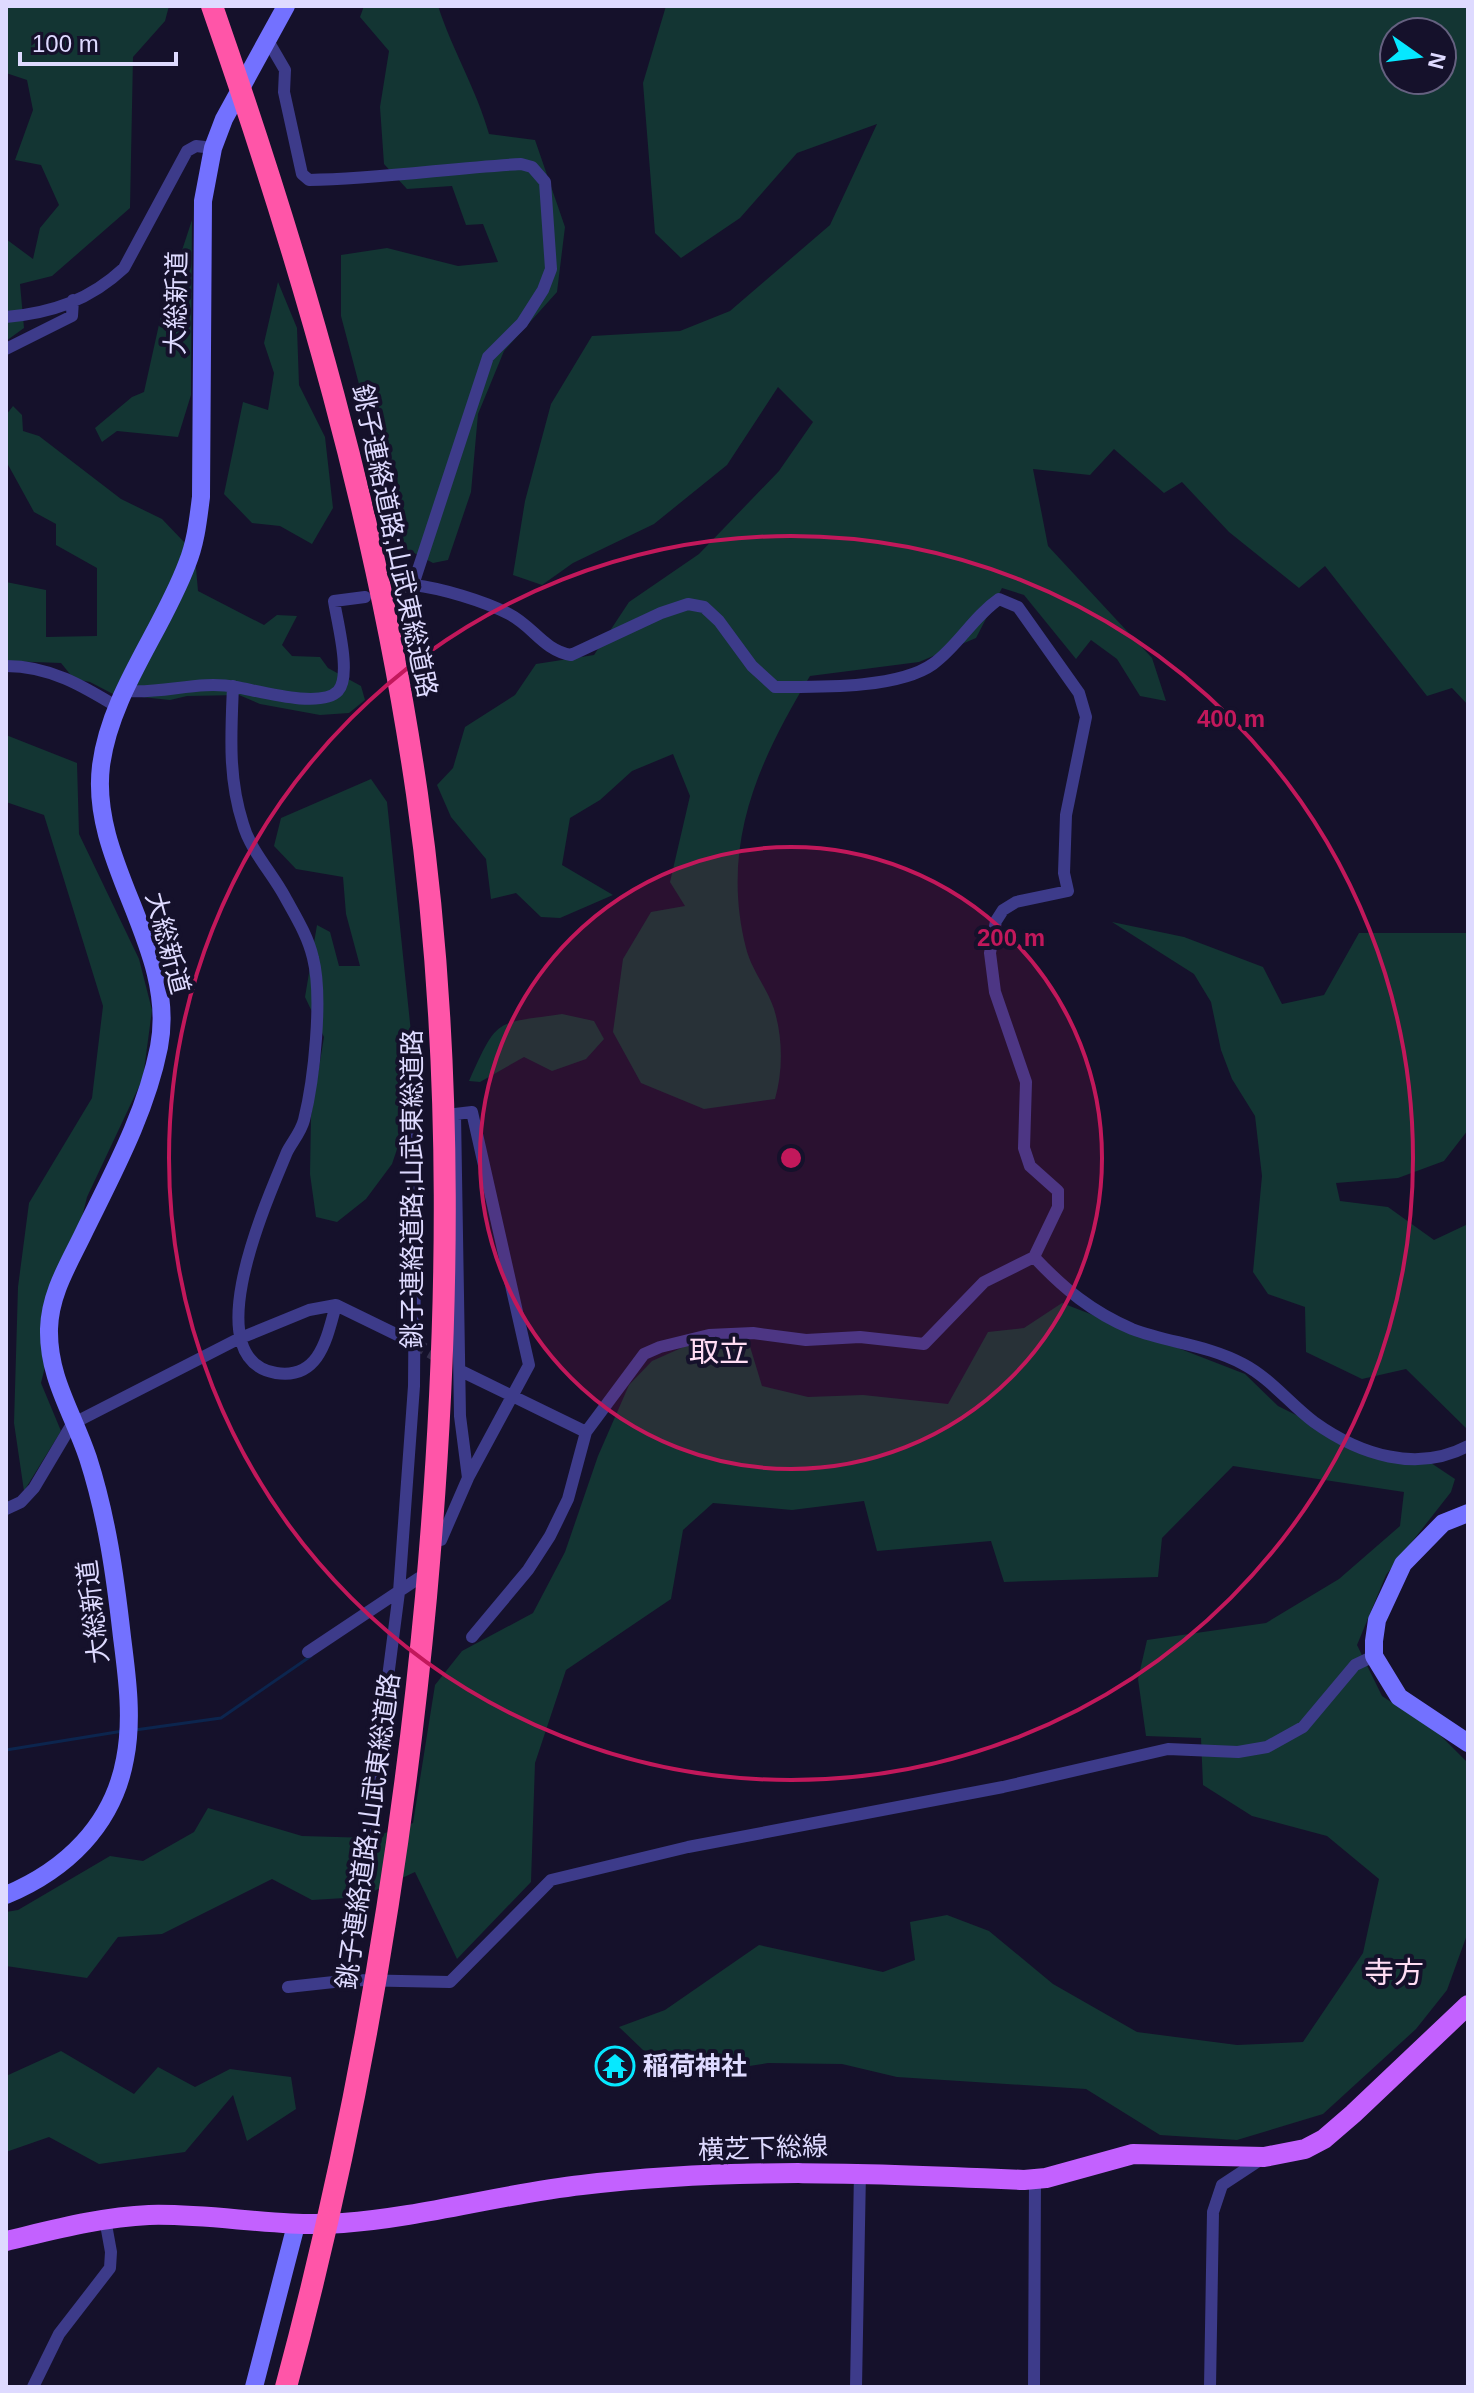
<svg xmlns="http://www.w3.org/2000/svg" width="1474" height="2393" viewBox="0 0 1474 2393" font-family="Helvetica,'Noto Sans JP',sans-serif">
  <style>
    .green { fill: #133533; fill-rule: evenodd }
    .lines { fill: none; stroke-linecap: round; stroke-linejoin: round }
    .stream { stroke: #0c254e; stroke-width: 3 }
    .street-tunnel { stroke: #332f4b; stroke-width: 12; stroke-dasharray: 12 6; stroke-linecap: butt }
    .street { stroke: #3d3b8a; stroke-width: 12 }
    .secondary { stroke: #7371ff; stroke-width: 18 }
    .primary { stroke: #c361ff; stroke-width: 20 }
    .highway { stroke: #ff55a8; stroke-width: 22 }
    .ring { fill: none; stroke: #c2185b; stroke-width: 4 }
    .labels { text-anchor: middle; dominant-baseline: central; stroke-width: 8; stroke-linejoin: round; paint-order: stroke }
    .street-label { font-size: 26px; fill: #dedaff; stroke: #15112b }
    .poi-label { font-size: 26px; font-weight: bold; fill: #dedaff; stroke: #15112b; text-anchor: start }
    .quarter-label { font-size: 30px; fill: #ffdcf3; stroke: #15112b }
    .centre { fill: #c2185b; stroke: #15112b; stroke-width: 4 }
    .ring-label { font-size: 24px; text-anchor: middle; font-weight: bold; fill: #c2185b; stroke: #15112b; stroke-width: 8; stroke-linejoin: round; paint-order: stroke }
  </style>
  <rect width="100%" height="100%" fill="#15112b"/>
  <!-- green -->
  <path class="green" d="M6 6H169L165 21 133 57 130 208 52 276 20 284 24 328 6 341V239L33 259 40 228 59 205 41 165 15 160 33 110 27 80 6 73Z
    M364 6H438C453 52 476 88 489 134L535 140 565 227 557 292 504 351 478 414 471 492 448 560 433 563 401 546 397 470 369 422 341 316V255L387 248 458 266 498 262 483 224 466 225 452 186 407 189 384 164 380 107 389 51 360 17Z
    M666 6H1468V705L1452 688 1427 696 1325 566 1299 588 1229 532 1182 482 1164 493 1114 449 1090 475 1033 469 1048 546 1152 658 1166 701 1140 696 1117 659 1091 640 1076 659 1024 595 1002 588 976 638 919 662 810 676C758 762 720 845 746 948 751 969 767 988 774 1009 783 1038 783 1071 775 1099L704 1109 641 1083 613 1032 623 959 651 912 685 906 670 882 690 796 673 754 632 771 600 800 570 818 562 865 613 895 560 918 541 917 516 893 491 899 486 859 451 817 437 785 453 768 465 727 515 695 536 664 594 655 629 602 699 554 779 471 813 422 778 387 727 465 654 524 573 563 542 585 513 575 525 501 551 404 592 336 680 331 730 311 830 225 877 124 797 153 740 218 681 258 655 233 643 83ZM1394 32H1442V80H1394Z
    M192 220 191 395 178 437 117 431 102 442 95 428 132 397 144 392 162 311Z
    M278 282 297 328 299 385 325 437 333 508 312 544 280 526 252 523 224 494 243 402 268 410 274 373 264 343Z
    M13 406 22 415 23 431 39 436 121 499 162 519 184 542 196 568 198 591 264 625 277 615 297 616 282 645 292 656 320 657 328 668 361 686 365 700 349 713 320 715 260 704 239 695 187 696 170 700 113 694 90 682 74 679 61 663 6 661V582L46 590V637L97 636V568L56 545V524L34 512 6 461V415Z
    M6 735 77 763 79 834 139 959 152 1010 143 1078 87 1197 41 1383 61 1431 24 1491 14 1423 18 1287 29 1203 92 1098 103 1006 44 815 6 802Z
    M371 779 387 802 417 1090 392 1164 366 1199 337 1222 316 1217 310 1174 311 1116 324 1037 305 997 317 925 330 932 339 966H360L346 914 343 877 296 869 274 846 281 818Z
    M1112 922 1184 937 1263 967 1282 1004 1324 995 1359 933H1468V1130L1444 1161 1398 1178 1336 1183 1340 1201 1388 1207 1434 1240 1468 1224V1430L1406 1369 1362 1379 1306 1352 1305 1307 1268 1294 1253 1272 1262 1176 1255 1116 1232 1079 1221 1050 1211 1002 1194 974Z
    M562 1014 594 1021 604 1039 586 1059 552 1071 524 1057 480 1082 469 1081C498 1017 494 1024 562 1014Z
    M1062 1303 1245 1374 1278 1406 1354 1444 1428 1461 1455 1479 1451 1492 1386 1575 1357 1645 1382 1696 1438 1733 1468 1763V1932L1447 1990 1416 2029 1323 2114 1237 2140 1160 2135 1086 2089 897 2077 842 2064 768 2063 717 2071 643 2050 619 2027 665 2010 759 1945 883 1972 915 1960 910 1922 947 1915 989 1931 1053 1984 1137 2032 1237 2045 1303 2042 1363 1953 1379 1879 1327 1836 1252 1816 1203 1785 1201 1738 1146 1736 1138 1679 1147 1640 1266 1623 1339 1579 1400 1526 1404 1492 1233 1466 1162 1538 1158 1577 1004 1582 991 1541 877 1551 864 1501 792 1510 713 1503 683 1530 671 1599 566 1670 535 1763 531 1882 457 1959 415 1872 361 1897 312 1900 272 1879 162 1934 118 1937 87 1978 6 1966V1912L18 1910 110 1856 143 1861 194 1832 208 1808 302 1836 371 1838 413 1823 435 1685 462 1651 533 1613 565 1552 598 1456 629 1385 652 1361 688 1345 748 1340 762 1386 808 1397 863 1395 948 1404 988 1332 1024 1328Z
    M61 2051 134 2094 158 2067 195 2087 230 2069 291 2077 296 2109 247 2141 233 2095 185 2152 99 2164 49 2137 6 2152V2076Z"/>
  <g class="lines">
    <!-- stream -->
    <path class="stream" d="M135 1730 221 1718 311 1656
      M6 1750 123 1731"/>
    <!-- street-tunnel -->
    <path class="street-tunnel" d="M376 594 413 585
      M414 1343 445 1361"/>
    <!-- street -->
    <path class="street" d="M267 39 285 70 284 92 302 174 309 180C380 179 450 168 521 164L532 167 545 182 551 269 543 290 522 323 488 357 413 585C441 588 484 601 509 614 533 626 543 650 571 655L661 613 688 604 704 607 719 621 752 666 775 687C818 687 898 689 933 664 958 646 973 617 999 599L1018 607 1079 693 1086 717 1066 815 1064 873 1068 891 1016 902 1003 910 996 921 990 953 995 992 1026 1082 1024 1148 1030 1166 1058 1191V1207L1034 1257 984 1282 924 1344 860 1337 806 1340 753 1333 709 1335 660 1347 644 1354 586 1432 568 1499 550 1536 528 1570 472 1637
      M6 317C52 313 90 300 124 268L187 151 196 146 213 148
      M6 349 72 316 73 300
      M6 666C50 666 83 686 119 708
      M233 686C231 734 228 778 243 824 250 850 273 874 285 897 296 917 308 936 313 958 323 997 314 1080 304 1120 301 1132 292 1142 287 1152 269 1196 194 1359 276 1373 320 1380 327 1337 336 1305
      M127 691C164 694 199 680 236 687 259 691 321 709 338 691 352 676 337 621 334 601L365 597
      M1034 1257C1064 1289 1092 1312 1132 1329 1169 1343 1208 1345 1243 1364 1270 1378 1290 1404 1314 1422 1360 1455 1417 1473 1468 1446
      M461 1371 586 1432
      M6 1509 21 1502 34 1488 72 1424 238 1339 309 1310 336 1305 414 1343
      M441 1540 468 1478 529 1365 472 1112 455 1114 460 1416 468 1478
      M308 1652 419 1578
      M368 1832 399 1592 414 1386 416 1122
      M288 1987 352 1980 450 1982 551 1880 688 1847 1003 1787 1168 1749 1238 1752 1267 1747 1303 1727 1355 1665 1374 1656
      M33 2387 59 2334 110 2268 111 2252 105 2219
      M856 2387 860 2172
      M1034 2387 1035 2179
      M1210 2387 1213 2212 1222 2185 1263 2158"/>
    <!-- secondary -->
    <path class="secondary" d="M1468 1513 1443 1523 1403 1564 1377 1620 1374 1641V1656L1399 1697 1468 1743
      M6 1895C66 1870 113 1825 125 1759 133 1719 127 1676 122 1637 115 1575 107 1517 88 1458 73 1413 48 1378 49 1329 50 1292 70 1262 85 1230 114 1171 146 1112 159 1047 178 949 89 863 101 766 110 694 162 631 187 564 196 542 198 520 201 497L203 201 213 148 224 119 286 6
      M254 2387 296 2225"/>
    <!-- primary -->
    <path class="primary" d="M6 2241C53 2230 101 2217 149 2215 214 2213 278 2228 343 2223 424 2217 501 2194 582 2185 729 2167 876 2173 1024 2180L1046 2178 1133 2154 1264 2157 1305 2149 1324 2139 1353 2114 1468 2005"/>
    <!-- highway -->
    <path class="highway" d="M212 6C302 264 378 524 417 794 455 1060 450 1330 426 1597 401 1864 356 2128 286 2387"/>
  </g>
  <!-- distance rings -->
  <circle cx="791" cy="1158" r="311" fill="#c2185b" fill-opacity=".12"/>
  <g class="ring">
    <circle cx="791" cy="1158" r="311"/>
    <circle cx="791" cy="1158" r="622"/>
  </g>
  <!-- icons -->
  <defs>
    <g id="temple-ring" transform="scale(2)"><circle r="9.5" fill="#15112b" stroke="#06e8ff" stroke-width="1.5"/><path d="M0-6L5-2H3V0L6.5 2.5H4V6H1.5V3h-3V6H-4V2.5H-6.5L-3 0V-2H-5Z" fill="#06e8ff"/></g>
  </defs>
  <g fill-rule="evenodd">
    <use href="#temple-ring" x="615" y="2066"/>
  </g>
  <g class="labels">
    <!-- street labels -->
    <g class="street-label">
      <text transform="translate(176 303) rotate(-89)">大総新道</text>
      <text transform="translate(395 541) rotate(78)">銚子連絡道路;山武東総道路</text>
      <text transform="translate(168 943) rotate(75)">大総新道</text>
      <text transform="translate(412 1189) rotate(-90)">銚子連絡道路;山武東総道路</text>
      <text transform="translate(93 1612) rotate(-97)">大総新道</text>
      <text transform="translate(368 1831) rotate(-82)">銚子連絡道路;山武東総道路</text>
      <text transform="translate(763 2148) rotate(-2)">横芝下総線</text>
    </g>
    <!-- poi labels -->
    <g class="poi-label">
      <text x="643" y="2066">稲荷神社</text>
    </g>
    <!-- quarter labels -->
    <g class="quarter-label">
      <text x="719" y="1351">取立</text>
      <text x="1394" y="1972">寺方</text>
    </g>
  </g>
  <circle cx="791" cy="1158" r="12" class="centre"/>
  <g class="ring-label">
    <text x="1231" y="727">400 m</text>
    <text x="1011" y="946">200 m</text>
  </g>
  <!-- border -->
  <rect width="1474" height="2393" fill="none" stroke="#dedaff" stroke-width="16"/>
  <!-- north arrow -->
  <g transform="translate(1418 56) rotate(104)"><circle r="38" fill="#15112b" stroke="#656180" stroke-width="2"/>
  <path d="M0-6L14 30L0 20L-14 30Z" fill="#06e8ff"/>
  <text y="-12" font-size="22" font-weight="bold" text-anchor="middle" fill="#dedaff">N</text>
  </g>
  <!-- scale -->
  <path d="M20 52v12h156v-12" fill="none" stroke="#dedaff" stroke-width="4"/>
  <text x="32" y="52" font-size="24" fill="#dedaff" stroke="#15112b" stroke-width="6" paint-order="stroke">100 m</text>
</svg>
